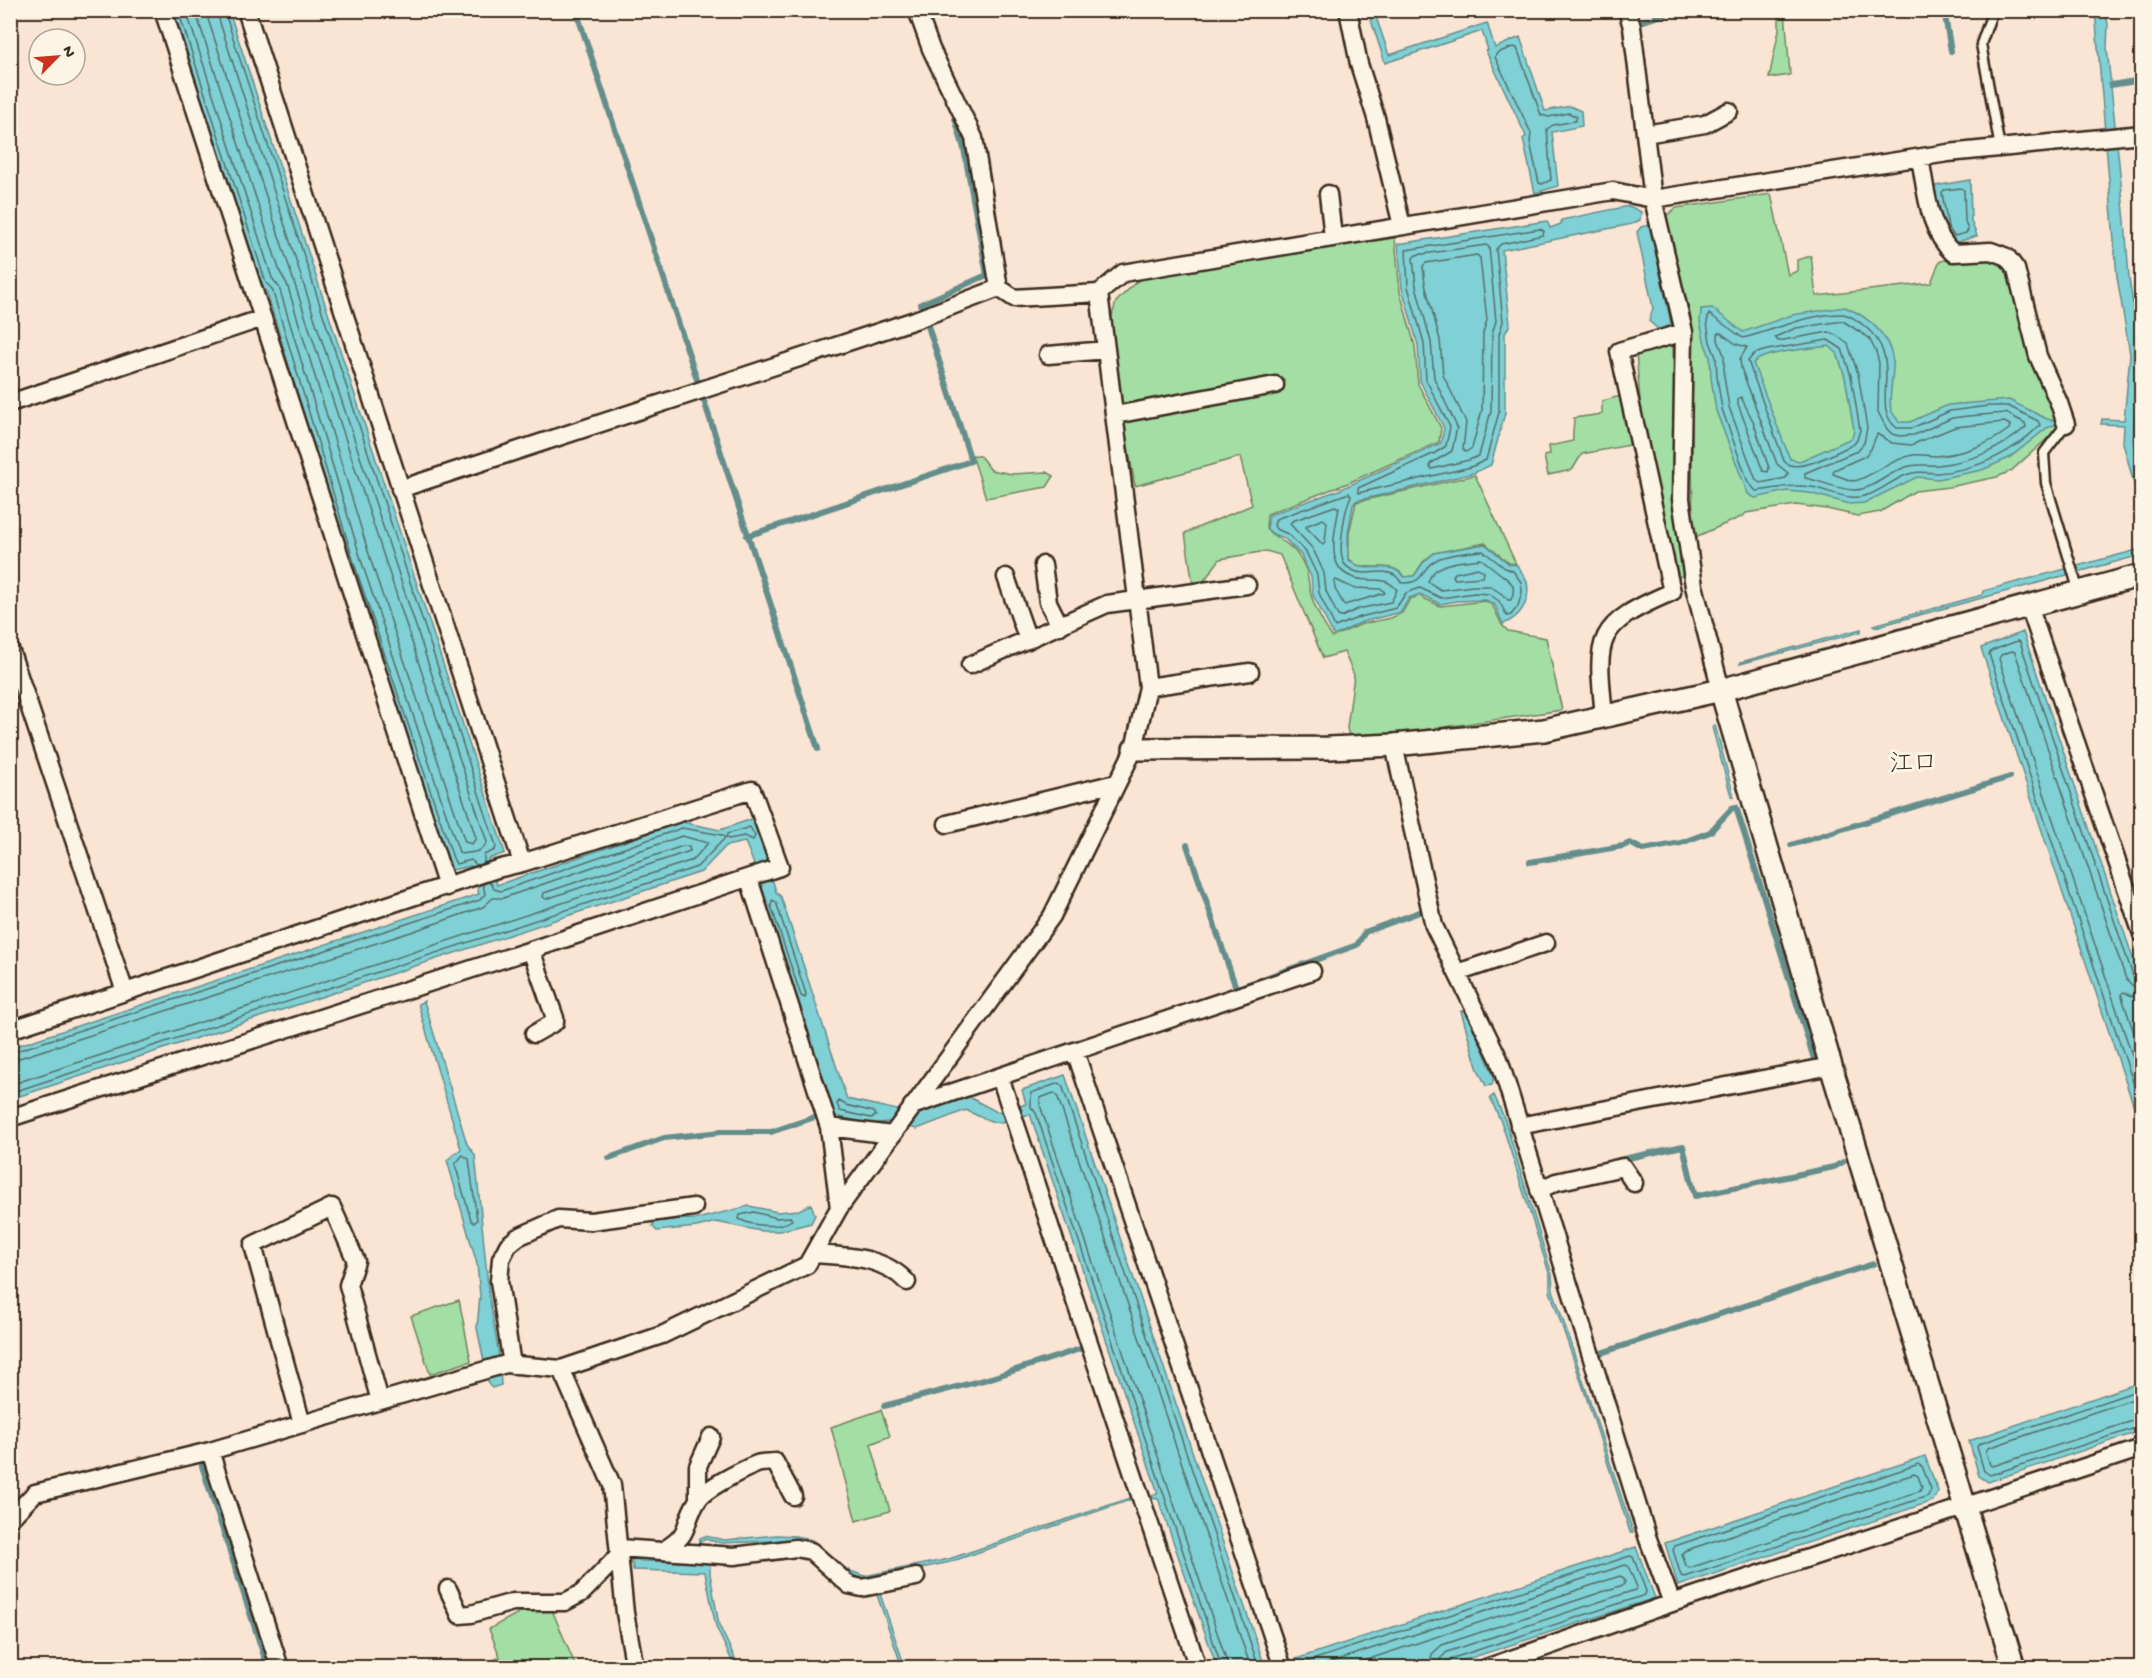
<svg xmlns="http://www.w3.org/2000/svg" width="2152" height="1678" font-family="'Gochi Hand','Klee One',sans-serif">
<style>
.green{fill:#a3dea4;stroke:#6f8461;stroke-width:1.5}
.water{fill:#7fd1d6;stroke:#648e8c;stroke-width:1.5;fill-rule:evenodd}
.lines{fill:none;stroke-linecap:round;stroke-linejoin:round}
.shore{stroke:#566d68;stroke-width:1.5}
.stream{stroke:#648e8c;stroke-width:6}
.service-casing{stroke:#3b2a1e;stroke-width:13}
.minor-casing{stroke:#3b2a1e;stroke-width:21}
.tertiary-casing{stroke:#3b2a1e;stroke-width:26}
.service{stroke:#fcf5e5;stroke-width:8}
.minor{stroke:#fcf5e5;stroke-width:16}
.tertiary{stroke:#fcf5e5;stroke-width:21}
.labels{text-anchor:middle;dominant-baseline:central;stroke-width:6;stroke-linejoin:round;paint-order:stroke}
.quarter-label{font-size:24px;fill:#3b2a1e;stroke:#fcf5e5}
</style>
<rect width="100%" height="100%" fill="#fae4d3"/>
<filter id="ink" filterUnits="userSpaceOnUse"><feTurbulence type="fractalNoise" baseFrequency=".0167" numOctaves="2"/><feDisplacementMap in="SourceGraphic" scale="12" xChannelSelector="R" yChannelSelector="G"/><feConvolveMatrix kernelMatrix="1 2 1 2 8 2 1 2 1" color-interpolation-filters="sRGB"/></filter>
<g filter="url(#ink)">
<path class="green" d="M1779 11H1785L1790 75 1769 78 1779 30Z
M1771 194 1788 275 1797 271V260L1811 256 1816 296 1931 283 1939 262 1949 258 1992 259 2006 266 2016 288 2051 408 2059 418V428L2011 471 1997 477 1949 487 1915 491 1880 512 1858 516 1827 509 1796 505 1746 513 1743 516 1693 538 1691 352 1666 216 1676 208Z
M1395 238 1400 292 1415 346 1418 384 1441 428 1439 442 1348 483 1267 514 1266 529C1277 540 1288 541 1298 555 1308 567 1308 581 1311 595 1315 608 1324 625 1332 637L1362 624 1391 618 1402 613 1410 599 1419 596 1440 606 1486 601 1493 606 1502 625 1508 631 1546 638 1562 710 1410 732 1349 736 1347 728 1354 675 1344 652 1323 658 1280 555 1266 551 1220 559 1203 582 1193 585 1185 533 1252 505 1240 457 1135 486 1114 366 1109 326 1116 302 1137 281 1157 272Z
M1673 338 1675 497 1684 575 1676 578 1642 425 1636 352Z
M1621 396 1630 445 1582 454 1572 470 1548 475 1544 456 1550 454 1549 446 1573 441C1572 433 1574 427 1574 418L1602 414V401Z
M972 455 980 456 991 470 1012 474 1047 472 1054 476 1047 487 986 498Z
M1475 475 1516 564 1509 563 1485 543 1434 553 1423 562 1414 576 1405 577C1391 560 1375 571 1357 565 1354 564 1352 561 1349 559V533L1356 502Z
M459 1300 471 1361 430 1374 411 1316Z
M881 1410 890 1436 871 1444 890 1511 856 1521 831 1427Z
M552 1610 576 1667 477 1668 500 1657 489 1629 520 1612Z"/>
<path class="water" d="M171 11H229L505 853 488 859 497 885 682 822 720 830 755 818 776 892 781 897 847 1099 915 1114 969 1097 997 1112 1026 1104 1022 1090 1065 1075 1265 1667H1217L1158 1498 1153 1499 1152 1496 1158 1493 1030 1114C996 1123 1001 1128 966 1110L917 1129 888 1122 871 1124 835 1116 765 907C762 884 754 863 745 842L726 846 701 872 11 1099 10 1048 479 894 471 866 452 870 447 861 350 567 266 290 262 291Z
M1368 11H1374L1389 55 1487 23 1495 48 1520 37 1545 111 1570 106 1581 111 1582 126 1552 132 1558 186 1535 193 1523 139 1526 136 1486 51 1488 50 1482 31 1385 63Z
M2095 11H2105L2108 24 2107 48 2125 221 2129 278 2140 353 2133 442 2141 473V510L2123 443 2124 425 2101 424 2102 419 2124 420 2130 354 2117 277Z
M1970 180 1971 221 1977 236 1951 244 1942 230 1934 186Z
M1629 206 1641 212 1640 220 1632 224 1502 250 1510 324 1505 334V413L1491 465 1474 473 1356 501 1353 505 1348 533V559C1349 560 1356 565 1357 566 1373 572 1391 560 1404 577L1414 576 1423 563 1434 553 1485 544 1509 564 1517 565C1520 570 1525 576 1527 582 1531 601 1520 618 1503 624L1495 605 1486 600 1457 601 1440 604 1420 594 1409 598 1401 612 1362 622 1334 636 1313 595 1311 577 1301 555 1284 538 1273 534 1267 529 1269 515 1339 490 1441 443 1444 428 1420 381 1418 345 1402 288 1398 244 1547 221 1550 228 1561 224V220Z
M1651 225 1672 329 1659 330 1649 321 1653 308 1637 232 1641 227Z
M1845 307C1869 317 1890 335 1893 362 1894 376 1888 397 1891 410 1893 414 1897 419 1899 422H1910L1948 405 2009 400 2047 419 2057 421V424L2047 428 2009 458 1982 470 1938 479 1917 477 1864 503 1850 504 1809 493 1787 491 1755 498 1748 494 1716 411 1711 378 1710 357 1705 344 1700 322 1701 309 1712 308 1743 332 1792 315ZM1829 346 1837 353 1845 377 1854 430 1852 438 1800 461 1790 459 1753 363C1765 351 1811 349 1829 346Z
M2141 549V555L1875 627 1874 625 1982 595 1983 591Z
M1861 629V632L1740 664 1741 662Z
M2023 632 2141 982V1128L1981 648Z
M1715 725 1734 797 1731 796 1712 727Z
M424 1001 467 1144 475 1155 489 1295 499 1356 501 1385 492 1388 489 1385 477 1328 480 1296 477 1264 447 1160 461 1149 418 1004Z
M1461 1011H1464L1477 1035 1494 1077 1492 1085 1486 1086 1477 1067Z
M1494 1095 1505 1120 1552 1275 1553 1290 1633 1532H1630L1583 1387 1550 1291V1276L1502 1124 1490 1098Z
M811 1204 815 1215 811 1223 780 1231H761L716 1222 697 1227 657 1231 652 1226 654 1223 661 1220 697 1219 749 1206 778 1212 799 1210Z
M2141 1382V1431L1988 1482 1979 1476 1969 1441Z
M1925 1456 1938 1491 1933 1501 1678 1586 1665 1543Z
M1133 1497V1499L950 1562 865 1580 842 1570 814 1544 800 1540 722 1543 705 1539 698 1544 700 1538 705 1536 725 1540 777 1535 795 1536 812 1540 848 1570 864 1576 949 1559Z
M1636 1547 1655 1598 1443 1667H1295L1293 1660Z
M631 1556 637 1557 640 1561 710 1562V1574L719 1625 739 1667H735L716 1627 705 1572 633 1570Z
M879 1591 905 1667H902L876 1592Z"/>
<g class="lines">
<path class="shore" d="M178 10 266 283 272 289 355 566 453 858 456 864 471 860 477 865
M186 10 272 278 279 287 362 563 459 852 461 854C472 852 481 854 487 842L317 326 216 10
M195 10 280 272 287 284 371 561 465 842 472 844 476 838 208 19 207 10
M224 10 496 846 495 850 484 855V863
M1513 47 1517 48 1541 115 1549 117 1569 113 1577 117 1575 121 1553 125 1547 129 1551 180 1542 184 1539 183 1530 142 1531 133 1495 57 1497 53Z
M1961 188 1964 190 1965 221 1968 230 1966 233 1954 236 1948 227 1942 193 1944 190Z
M1540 229 1544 231 1543 235 1501 244 1496 249 1503 322 1499 334V412L1486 460 1471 467 1358 493V488L1435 453 1446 446 1450 427 1426 380 1424 343 1408 287 1406 250Z
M1486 245 1489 247 1496 321 1492 334 1491 411 1479 456 1469 460 1432 469 1430 467V464L1452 451 1457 427 1434 378 1431 342 1416 286 1413 258 1416 255Z
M1477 255 1480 258 1487 320 1483 333 1482 410 1472 448 1466 452 1463 449 1466 422 1443 375 1440 340 1425 284 1423 266 1426 263Z
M1709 314 1743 338C1776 330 1806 314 1842 314 1850 314 1856 320 1862 324 1909 359 1867 405 1897 428H1912L1950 411 1988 406H2008L2038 421 2040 425C2013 453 1977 470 1937 473 1926 473 1917 470 1906 475 1888 482 1871 500 1851 497 1837 496 1824 489 1811 487 1791 484 1774 489 1756 491L1748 482 1722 409 1717 377 1716 357 1710 342 1707 322Z
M1843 321 1869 338 1876 352 1879 363 1878 412 1887 429 1892 434 1899 436 1914 435 1952 418 1968 416 2006 413 2025 423 2026 427C2000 450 1973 461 1938 465 1927 466 1917 463 1906 467 1889 472 1874 489 1855 490 1839 490 1821 481 1805 478V473L1857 451 1864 443 1867 428 1858 374 1848 344 1836 335 1829 332 1778 341 1775 337 1796 328Z
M1718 333H1721L1736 344 1747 347 1740 359 1741 368 1777 464 1788 473 1786 478 1760 483 1756 480 1729 407 1724 376V355L1718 340Z
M1828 340 1842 349 1851 376 1860 430 1857 440 1854 444C1838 451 1797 476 1784 461L1748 361 1754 354 1767 350Z
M1741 397 1753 421 1769 468 1768 472 1763 471 1738 404V399Z
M2004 422 2010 425 2009 429C1989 445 1962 454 1936 456 1928 456 1921 454 1913 455 1893 459 1876 473 1858 480L1852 481 1833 474 1834 470 1865 456 1871 449 1877 434 1892 443 1911 445 1955 427Z
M1349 493 1351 496C1345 508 1338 549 1343 561 1344 565 1350 569 1354 571 1366 577 1384 567 1396 576 1398 578 1400 581 1402 583 1426 584 1419 569 1436 560 1446 554 1471 552 1483 551L1505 568 1513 571 1521 582 1522 592 1518 606 1511 615 1507 616 1499 601 1489 594 1474 593 1441 598 1420 588 1406 593 1396 608 1360 617 1335 627 1319 593 1317 575 1306 552 1288 534 1276 529 1274 525 1276 519Z
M1335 506 1339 508C1333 540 1323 579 1369 580 1382 580 1389 580 1397 590L1391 602 1358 609 1341 617 1338 616 1326 591 1324 573 1313 549 1290 524 1292 521Z
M1323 519 1327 522 1325 542 1323 545 1306 527 1308 525Z
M1481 559C1487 563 1492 567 1498 572 1509 581 1518 583 1511 600H1508L1502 594 1490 586H1473L1441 590 1428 582C1434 561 1462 562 1481 559Z
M1478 568 1484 572 1483 577 1455 579 1453 576 1455 573Z
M1336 580 1353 588 1382 589 1385 593 1344 605 1335 589 1334 582Z
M750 827 755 836 753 840 744 836 729 839 726 838 727 834Z
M683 846 689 847 690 851 546 899 543 897 544 893Z
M772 900 776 902 806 994 805 998 801 996 771 906Z
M2142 980H2136L2133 976 2020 642 2017 641 1991 651 1989 654 2142 1109
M2142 988 2133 986 2126 979 2015 652 2012 651 2001 655 1999 659 2142 1085
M2142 997 2132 996 2124 992 2121 994 2142 1057
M10 1053 480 900 485 894 483 884
M10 1061 411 932 483 907 493 898H503L682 836 708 843 693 860 10 1085
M10 1093 697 867 725 838 722 835 682 828 501 891 494 889 490 882
M839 1101 846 1105 874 1112 876 1116 871 1118 840 1111 837 1104Z
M463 1155 469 1159 477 1220 474 1223 471 1220 455 1164Z
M754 1212 777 1218 790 1217 792 1220C779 1229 752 1226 739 1219L740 1215Z
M2142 1389 1979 1444 1977 1447 1984 1471 1990 1475 2142 1426
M2142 1396 1988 1448 1986 1452 1990 1465 1993 1466 2142 1418
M1919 1464 1922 1466 1931 1489 1928 1496 1685 1577 1681 1576 1673 1550 1675 1546Z
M1914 1474 1918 1476 1922 1487 1920 1491 1690 1568 1686 1566 1682 1554 1684 1551Z
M1222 1668 1036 1113 1031 1107V1093L1059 1083 1062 1085 1259 1668
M1229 1668 1040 1105V1098L1054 1093 1057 1095 1251 1668
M1300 1668 1303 1663 1630 1556 1633 1557 1646 1591 1645 1595 1450 1659 1446 1662 1445 1668
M1313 1668 1625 1565 1628 1566 1637 1587 1635 1590 1447 1652 1440 1659 1438 1668
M1342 1668 1620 1576 1624 1578 1625 1582 1623 1585 1442 1645 1432 1654 1429 1668"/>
<path class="stream" d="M576 10 818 749
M1944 10 1951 51
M1641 22 1677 10
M2111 85 2142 80
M747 536 971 461 921 304 987 275 964 149 955 118
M1187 845 1236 988
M1791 845 2010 777
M1530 862 1623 846 1630 843 1643 850 1681 843 1710 832 1732 808 1736 807 1814 1059
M1240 987 1357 945 1365 932 1425 910
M1041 1054 1077 1042
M609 1158 664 1138 721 1132H771L815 1117
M1619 1160 1683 1146 1695 1196 1834 1167 1843 1162
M1601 1353 1873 1264
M884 1406 991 1378 1080 1349
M202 1466 268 1668"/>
<defs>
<path id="service" d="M1993 10 1981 44 2000 148
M2066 424 2044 453 2046 483 2079 592"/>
<path id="minor" d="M163 10 447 887
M246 10 522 863
M917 10 931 49 974 138 999 288 1014 298 1099 293 1123 273 1613 191 1653 199 1948 153 2142 134
M1348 10 1359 64 1376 118 1402 226
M1627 10 1632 27 1653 199 1684 332 1681 499 1694 586 1721 690
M1645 134 1705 124 1729 111
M1920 158C1926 189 1928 230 1953 253L1991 251 2007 257 2016 269 2038 356 2059 403 2066 424
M1328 194 1333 237
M1048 355 1106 350
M10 403 263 318
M1115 415 1275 385
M400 489 915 320 999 288
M1043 565 1048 602 1060 626
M1006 577 1028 640
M2029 606 2142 934
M10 649 125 992
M970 665 1107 604 1247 585
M1148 687 1250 672
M1604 716C1596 637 1594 625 1672 592L1619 351 1684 332
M1394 745 1434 926 1499 1059 1648 1539 1672 1603
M947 824 1116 783
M749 879 829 1127 839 1208
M531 950 555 1018V1022L534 1034
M1457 973 1546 943
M10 1030 497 869 522 863 752 790 780 867 531 950 10 1118
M1075 1051 1283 1668
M1000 1077 1198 1668
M912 1106 1312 971
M1519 1126 1831 1066
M829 1127 892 1135
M1539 1190 1556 1182 1623 1167 1634 1183
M813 1254C846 1256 883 1256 907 1282
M512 1365 499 1281 501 1259 508 1245 518 1237 558 1219 591 1221 694 1207
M561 1369 612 1485 625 1613 635 1668
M302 1424 253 1245 332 1207 356 1261 348 1285 380 1401
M210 1451 280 1668
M698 1499V1466L711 1437
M10 1519 35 1493 210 1451 506 1364 561 1369 662 1335 807 1265 839 1208 1052 916 1134 749 1148 687 1099 293
M619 1548 734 1556 796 1548 811 1551 849 1585 862 1588 916 1577
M662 1551C694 1533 681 1525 698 1500 704 1489 744 1469 757 1464 762 1462 769 1463 775 1462L793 1496
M448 1589 460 1615 471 1614 513 1602H565L582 1593 619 1555
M1486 1668 1672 1603 2142 1448"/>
<path id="tertiary" d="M1721 690 1831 1066 2014 1668
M1134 749 1329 748 1394 745 1544 730 1721 690 2142 575"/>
</defs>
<use href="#service" class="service-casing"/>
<use href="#minor" class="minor-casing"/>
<use href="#tertiary" class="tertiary-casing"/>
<use href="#service" class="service"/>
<use href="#minor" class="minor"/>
<use href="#tertiary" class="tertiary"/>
</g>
</g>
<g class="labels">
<g class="quarter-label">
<text x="1913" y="765">江口</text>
</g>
</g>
<rect width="2152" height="1678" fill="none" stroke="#fcf5e5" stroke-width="36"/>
<rect x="18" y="18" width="2116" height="1642" fill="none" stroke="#3b2a1e" stroke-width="2" filter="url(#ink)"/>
<g transform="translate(57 57) rotate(65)"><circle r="28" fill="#fcf5e5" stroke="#afa495" stroke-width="1.5"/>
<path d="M0-4.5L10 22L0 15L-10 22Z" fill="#c8321e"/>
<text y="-9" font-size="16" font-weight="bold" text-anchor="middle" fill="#3b2a1e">N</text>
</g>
</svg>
